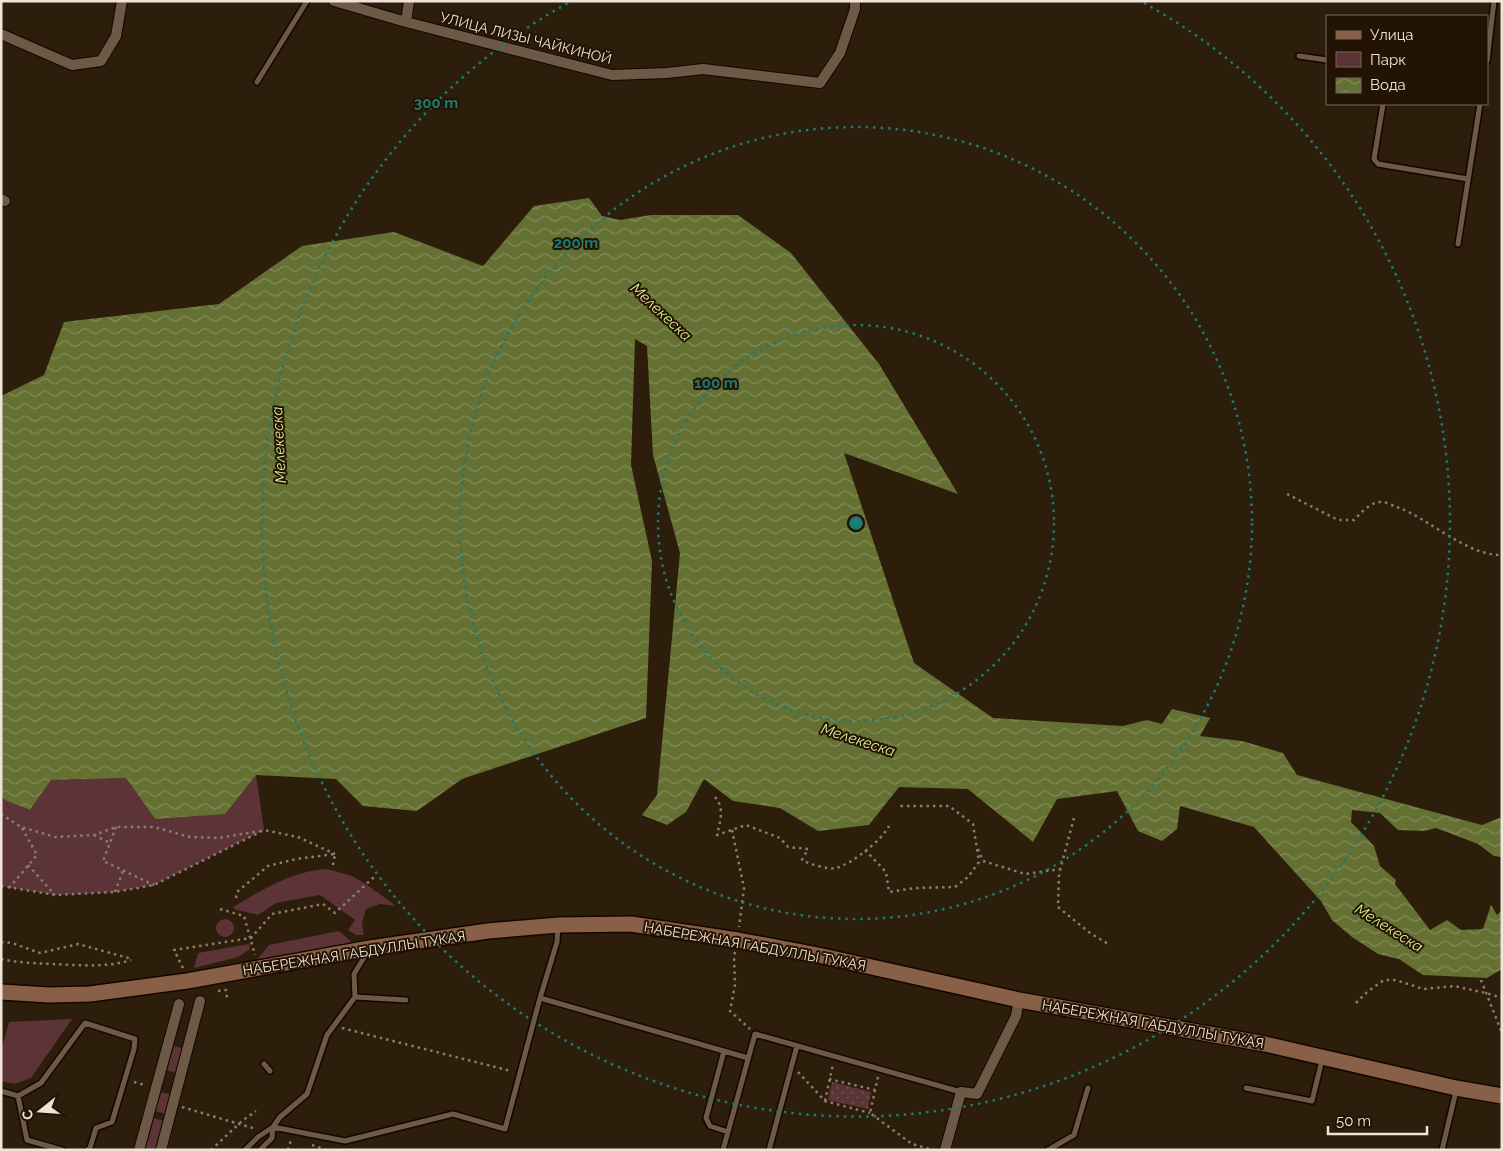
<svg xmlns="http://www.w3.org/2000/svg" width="1503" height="1151" font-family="Raleway,sans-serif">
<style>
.green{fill:#5c3336}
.park{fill:url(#park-dots)}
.water{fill:url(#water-waves)}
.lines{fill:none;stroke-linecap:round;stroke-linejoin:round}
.lane-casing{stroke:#150600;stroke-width:8}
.street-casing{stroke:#150600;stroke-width:12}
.secondary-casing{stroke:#150600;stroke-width:18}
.path{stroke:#8b7d6e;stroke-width:2.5;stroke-dasharray:2.5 4;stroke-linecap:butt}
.lane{stroke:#6c5946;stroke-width:5}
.street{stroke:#6c5946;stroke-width:10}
.secondary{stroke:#885f47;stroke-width:15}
.ring{fill:none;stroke:#1a7c73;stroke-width:2.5;stroke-dasharray:2.5 5}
.labels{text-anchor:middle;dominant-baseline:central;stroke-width:4;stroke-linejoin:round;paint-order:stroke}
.street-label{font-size:14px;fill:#f0e4d9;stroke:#231303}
.water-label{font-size:15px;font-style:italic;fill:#dcef94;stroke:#231303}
.centre{fill:#1a7c73;stroke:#231303;stroke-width:2.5}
.ring-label{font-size:15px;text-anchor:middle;font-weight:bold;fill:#1a7c73;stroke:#231303;stroke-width:4;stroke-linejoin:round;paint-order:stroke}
</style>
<defs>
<pattern id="park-dots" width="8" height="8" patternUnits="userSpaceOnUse" patternTransform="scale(1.25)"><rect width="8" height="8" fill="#5c3336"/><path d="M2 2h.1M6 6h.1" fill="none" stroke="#745052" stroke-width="1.8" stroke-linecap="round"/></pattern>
<pattern id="water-waves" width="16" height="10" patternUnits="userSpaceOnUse" patternTransform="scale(1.25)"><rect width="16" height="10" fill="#657033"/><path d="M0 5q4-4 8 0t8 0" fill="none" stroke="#838b5a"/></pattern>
</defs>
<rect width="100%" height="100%" fill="#2d1d0b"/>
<path class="green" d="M256 775 264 830 154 885 115 892 55 895 1 886V797L7 801 30 810 51 780 126 778 155 819Z
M327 869 352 876 366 884 396 906 380 904 366 909 362 923 364 935H356L348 930 355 920 320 895 276 903 258 915 234 909 233 907C262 890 292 871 327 869Z
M216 928a9 9 0 1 1 18 0a9 9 0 1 1-18 0Z
M339 931 353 943 257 960 269 945Z
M249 944 250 949 238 957 194 968 198 953Z
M72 1019 31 1078 14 1084 1 1081V1051L9 1022Z
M174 1046 185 1049 178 1074 167 1070Z
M161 1092 172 1095 166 1114 155 1111Z
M154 1118 164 1121 156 1150H145Z"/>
<path class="park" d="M832 1082 871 1092 868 1109 828 1100Z"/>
<path class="water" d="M589 198 602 216 620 220 651 215H738L791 253 879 364 958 494 844 453 914 663 993 718 1123 726 1147 720 1162 724 1172 709 1210 718 1200 736 1242 741 1283 753 1297 775 1482 825 1499 818 1502 819V857L1494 856 1478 844 1436 828 1424 831 1398 830 1380 813 1352 810 1351 822 1374 846 1380 866 1396 880 1395 884 1430 930 1447 920 1461 930 1483 929 1491 905 1497 915 1502 910V969L1487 978 1423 975 1399 959 1378 954 1352 937 1332 920 1321 901 1254 827 1180 806 1177 829 1162 841 1138 831 1117 791 1057 799 1033 842 968 789 899 787 869 825 818 831 780 808 733 801 704 779 686 812 667 825 642 815 657 795 680 553 653 455 647 346 635 339 631 465 652 561 646 718 462 779 417 811 363 806 336 779 256 775 225 814 155 819 126 778 51 780 30 810 7 801 1 797V396L44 375 64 322 219 304 302 246 394 232 483 266 534 206Z"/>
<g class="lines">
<defs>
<path id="lane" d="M1299 56 1327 60
M1487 61 1494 1
M257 82 307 1
M1383 104 1374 159 1378 164 1468 179
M1458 244 1480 104
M355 997 406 1000
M540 998 748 1058
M724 1051 706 1118 710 1126 728 1132
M264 1064 270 1071
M1246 1088 1312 1101 1322 1060
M1 1091 18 1096 41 1083 85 1023 135 1039 134 1049 112 1122 96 1128 90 1148 87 1150
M18 1096 27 1140 62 1150
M273 1127 345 1141 453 1114 505 1129 540 998 557 942 558 927
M245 1150 258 1137 273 1127 280 1117 307 1094 327 1035 355 997 354 974 368 951
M260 1150 272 1138 273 1127
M723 1150 755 1034 961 1092
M769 1150 797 1046
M1048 1150 1074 1135 1088 1088
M1442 1150 1456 1091"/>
<path id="street" d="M334 1 406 22 612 75 667 73 703 69 820 83 840 53 855 9V1
M406 22 409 1
M1 34 72 65 101 61 116 36 122 1
M1 199 5 201
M139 1150 179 1004
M161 1150 200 1001
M945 1150 961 1092 977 1094 1016 1016 1019 1000"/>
<path id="secondary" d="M1 992 49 995 90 994 187 981 370 948 488 931 559 925 631 924 738 940 818 955 1019 1000 1265 1044 1456 1088 1502 1096"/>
</defs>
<use href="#lane" class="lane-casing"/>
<use href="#street" class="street-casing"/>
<use href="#secondary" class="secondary-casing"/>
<path class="path" d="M1287 494 1338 520H1354C1361 513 1371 501 1382 502 1387 502 1393 506 1397 507 1430 519 1467 556 1502 555
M715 797C725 808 720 822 717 835L746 825 780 838 788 847 808 849 802 860C810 864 828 870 836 868 853 863 881 841 889 826
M1 814 21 827 55 837 94 835 116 827H154L190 837 218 838 260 831
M1074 818 1059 874 1058 907 1090 933 1110 945
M116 827 103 861 154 885
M732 830 744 888 739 927
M94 835 110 843
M978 849 983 861 1025 874 1061 869
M865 850 886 872 889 892 915 888 955 887 968 877 979 862 973 824 949 806H898
M28 865 55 895
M1 886 55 895 115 892 154 885 264 830 298 837 335 854
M9 888 37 855 22 828
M115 892 123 871
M236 898 237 892 268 866 296 859 335 854 333 865
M220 909 244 916 255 955
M1 942 12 943 40 953 78 944 132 959
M735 952 734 956 735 985 730 1011 750 1029
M1 959C18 963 35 963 52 964 78 965 106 968 131 960
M183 968 174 950 251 938 272 914 323 904 335 913 374 877
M1481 980 1502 1033
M218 991 226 990 227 998
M1356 1003 1367 992 1384 980H1396L1423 989 1454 986 1486 993 1502 998
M342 1028 511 1071
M798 1072 825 1101 870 1113
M878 1077 870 1113 912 1144 933 1150
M829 1079 875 1090
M134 1082 145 1085
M825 1101 833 1064
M182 1107 256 1129
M312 1145 326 1150
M211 1150 242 1121 256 1111
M288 1150 291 1140"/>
<use href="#lane" class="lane"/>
<use href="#street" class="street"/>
<use href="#secondary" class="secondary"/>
</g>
<g class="ring">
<circle cx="856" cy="523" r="198"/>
<circle cx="856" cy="523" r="396"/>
<path d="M1144 3A594 594 0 1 1 568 3"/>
</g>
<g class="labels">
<g class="street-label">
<text transform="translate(526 38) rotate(14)">УЛИЦА ЛИЗЫ ЧАЙКИНОЙ</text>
<text transform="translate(755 946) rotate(10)">НАБЕРЕЖНАЯ ГАБДУЛЛЫ ТУКАЯ</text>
<text transform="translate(354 953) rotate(-9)">НАБЕРЕЖНАЯ ГАБДУЛЛЫ ТУКАЯ</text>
<text transform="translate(1153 1024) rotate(10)">НАБЕРЕЖНАЯ ГАБДУЛЛЫ ТУКАЯ</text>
</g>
<g class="water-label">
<text transform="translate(661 312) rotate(43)">Мелекеска</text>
<text transform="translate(279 445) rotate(-93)">Мелекеска</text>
<text transform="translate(858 740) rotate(18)">Мелекеска</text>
<text transform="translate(1389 928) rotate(32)">Мелекеска</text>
</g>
</g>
<circle cx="856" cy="523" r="8" class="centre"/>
<g class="ring-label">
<text x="436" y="108">300 m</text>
<text x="576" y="248">200 m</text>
<text x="716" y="388">100 m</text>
</g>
<rect width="1503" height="1151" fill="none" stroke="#f0e4d9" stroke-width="5"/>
<rect x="1326" y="15" width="162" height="90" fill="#231303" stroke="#756759"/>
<rect x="1336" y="31" width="25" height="8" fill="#885f47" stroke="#756759"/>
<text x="1370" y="40" font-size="15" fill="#f0e4d9">Улица</text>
<rect x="1336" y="52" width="25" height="15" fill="#5c3336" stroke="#756759"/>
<text x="1370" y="65" font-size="15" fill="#f0e4d9">Парк</text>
<rect x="1336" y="78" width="25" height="15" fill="url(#water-waves)" stroke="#756759"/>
<text x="1370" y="90" font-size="15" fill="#f0e4d9">Вода</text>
<g transform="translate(40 1111) rotate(253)" stroke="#231303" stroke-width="4" paint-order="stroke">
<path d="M0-4L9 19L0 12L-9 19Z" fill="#f0e4d9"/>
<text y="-8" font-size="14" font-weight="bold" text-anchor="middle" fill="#f0e4d9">С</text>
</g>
<path d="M1328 1126v8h99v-8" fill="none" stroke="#f0e4d9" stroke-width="2.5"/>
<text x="1336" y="1126" font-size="15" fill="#f0e4d9" stroke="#231303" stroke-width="4" paint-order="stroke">50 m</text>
</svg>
